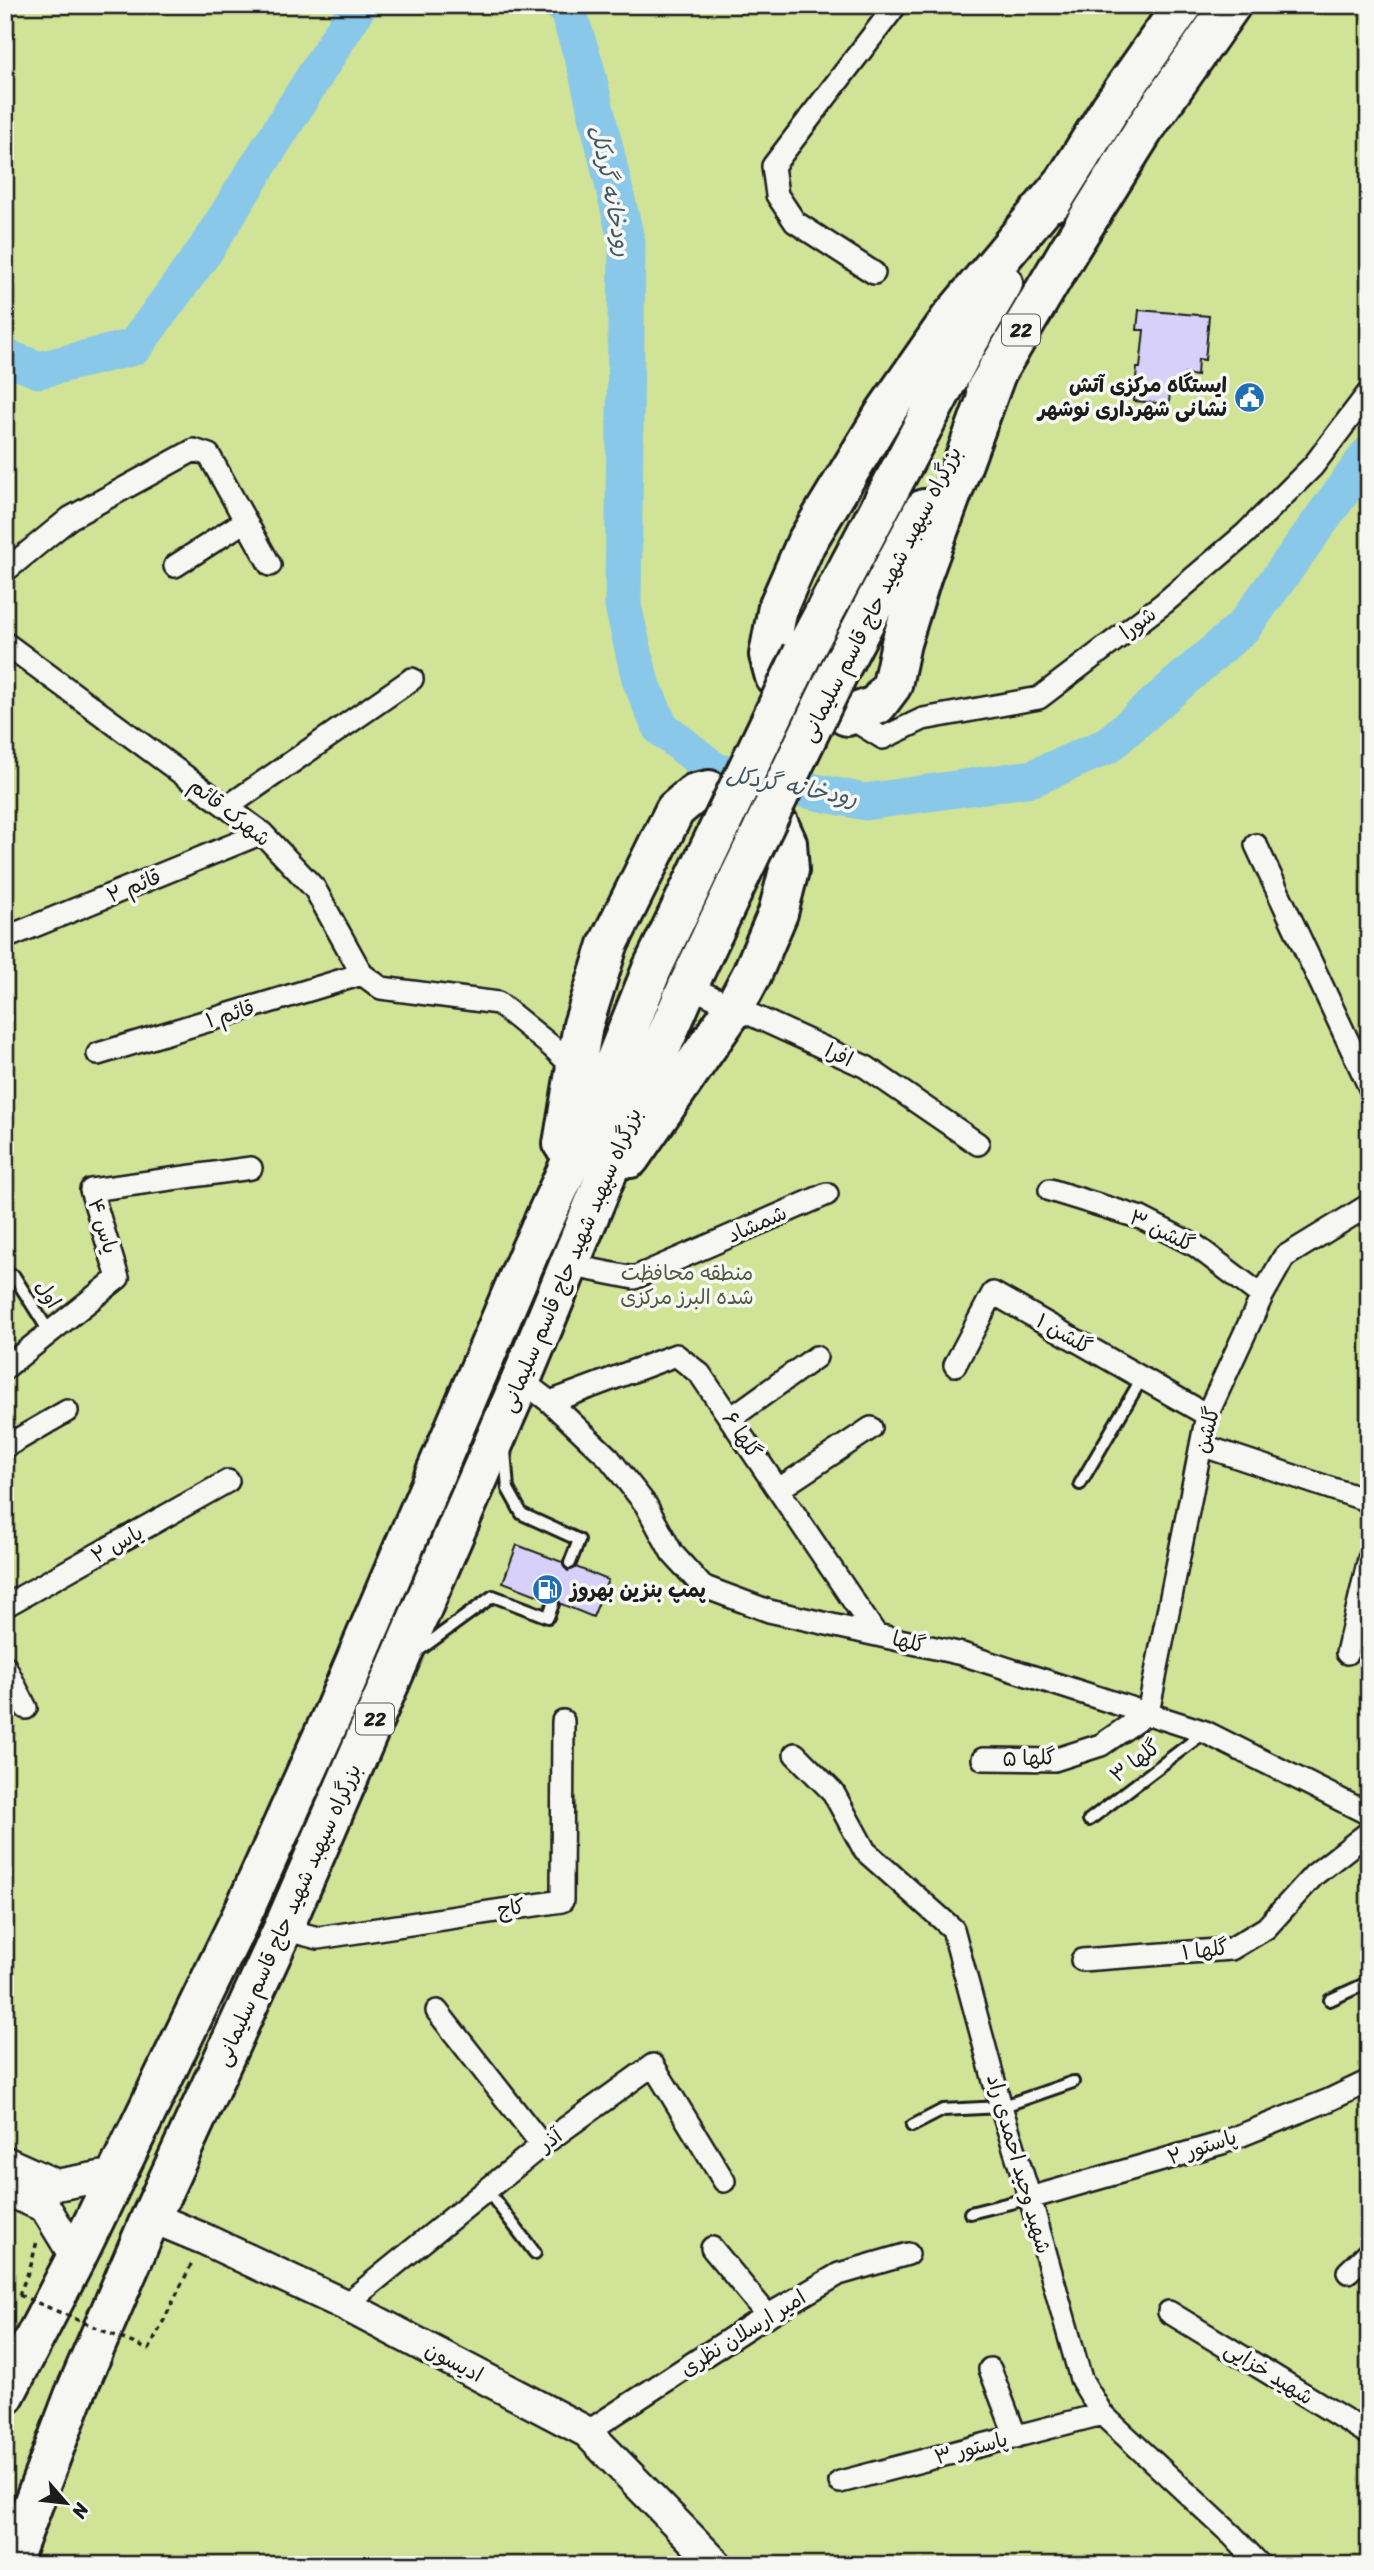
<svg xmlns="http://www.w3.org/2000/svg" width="1374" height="2570" font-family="Sriracha,'Playpen Sans Arabic',sans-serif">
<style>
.green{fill:#d0e397;stroke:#76805a;stroke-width:2}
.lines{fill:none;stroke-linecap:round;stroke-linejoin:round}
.river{stroke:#89c8e9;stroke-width:37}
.building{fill:#d7d1fa;stroke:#1c1c1c;stroke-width:2}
.lane-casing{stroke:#1c1c1c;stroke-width:16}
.street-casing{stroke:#1c1c1c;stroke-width:26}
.secondary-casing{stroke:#1c1c1c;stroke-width:35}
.highway-casing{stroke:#1c1c1c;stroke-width:44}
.path{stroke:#1c1c1c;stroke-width:3.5;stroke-dasharray:5 5;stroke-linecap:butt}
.lane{stroke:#f6f6f2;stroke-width:10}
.street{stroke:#f6f6f2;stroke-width:21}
.secondary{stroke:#f6f6f2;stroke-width:30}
.highway{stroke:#f6f6f2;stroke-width:38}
.highway-bridge-casing{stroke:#1c1c1c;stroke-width:44;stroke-linecap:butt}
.path-bridge{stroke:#1c1c1c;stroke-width:3.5;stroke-dasharray:5 5;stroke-linecap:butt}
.highway-bridge{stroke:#f6f6f2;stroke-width:38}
.labels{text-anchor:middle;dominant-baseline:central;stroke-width:7;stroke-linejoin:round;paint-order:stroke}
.shield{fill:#f6f6f2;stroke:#5d5d5c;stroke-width:2}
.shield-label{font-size:19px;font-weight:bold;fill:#1c1c1c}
.poi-label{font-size:21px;font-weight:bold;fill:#1c1c1c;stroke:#f6f6f2;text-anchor:end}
.street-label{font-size:21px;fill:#1c1c1c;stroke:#f6f6f2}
.park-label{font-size:21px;fill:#525841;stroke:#f6f6f2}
.water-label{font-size:23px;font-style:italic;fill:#425864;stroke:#f6f6f2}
</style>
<rect width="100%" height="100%" fill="#f6f6f2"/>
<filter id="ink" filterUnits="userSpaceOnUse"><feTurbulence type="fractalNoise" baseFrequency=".0143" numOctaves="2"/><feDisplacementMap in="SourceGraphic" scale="14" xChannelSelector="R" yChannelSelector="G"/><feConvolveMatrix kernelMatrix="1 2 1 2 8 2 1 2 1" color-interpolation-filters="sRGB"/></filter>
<g filter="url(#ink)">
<path class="green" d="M5 5H1369V2565H5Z"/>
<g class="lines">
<path class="river" d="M562 5 567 8 586 68 627 243 623 606 640 679 660 727 715 771 865 802 1033 778 1107 746 1244 626 1369 454
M5 357 39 370 134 347 204 252 359 5"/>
</g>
<path class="building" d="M1139 310 1209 316 1205 360 1198 359 1197 376 1185 374 1184 390 1170 389 1169 404 1134 401 1137 368H1140L1144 330H1137Z
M517 1545 562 1562 564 1567 568 1571 576 1567 608 1580 593 1617 561 1604 555 1596 547 1599 503 1582Z"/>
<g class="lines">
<defs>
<path id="lane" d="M14 1276 50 1333
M505 1450 508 1489 522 1514 579 1540 570 1563
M1080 1484 1142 1378
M418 1651 493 1596 548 1617 553 1604
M1089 1820 1205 1732
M1330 2000 1369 1982
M912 2126 943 2110 1001 2107 1073 2082
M487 2190 535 2253
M970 2213 1030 2198"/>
<path id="street" d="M874 273 795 222 777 195 773 166 896 5
M175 566 245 521
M5 571 70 518 194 450 209 455 270 565
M5 643 262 833 315 889 362 974 381 988 498 1003 551 1046 580 1073
M847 716 883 738 923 719 1039 698 1164 603 1245 534 1313 466 1369 392
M227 807 412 679
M1256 845 1369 1086
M5 938 262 833
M688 986 866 1067 978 1144
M98 1054 362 974
M1050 1190 1141 1218 1196 1246 1262 1296
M568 1265 634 1278 827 1194
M955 1365 993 1293 1207 1415
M5 1368 118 1278 91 1190 251 1168
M521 1380 550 1402 609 1458 646 1505 672 1553 702 1586 769 1611 962 1654 1205 1732 1369 1814
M550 1402 676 1355 700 1374 875 1633
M731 1418 816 1357
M1201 1445 1369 1501
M5 1447 67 1411
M779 1489 871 1428
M5 1606 228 1481
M1347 1653 1369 1559
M5 1666 26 1708
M795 1754 833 1792 865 1851 953 1929 1001 2107 1030 2198 1081 2379 1102 2414 1232 2535 1260 2565
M983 1759 1054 1760 1101 1745 1148 1713 1207 1415 1262 1296 1284 1257 1369 1205
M283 1929 318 1938 562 1901 563 1721
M1082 1960 1231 1949 1266 1928 1314 1875 1369 1832
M437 2011 542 2145
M1030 2198 1222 2143 1329 2100 1369 2081
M712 2248 768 2316
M1348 2272 1369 2252
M345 2305 542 2145 653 2065 724 2181
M1169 2312 1369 2434
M990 2369 1016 2437
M587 2432 750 2326 839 2274 908 2254
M840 2482 1102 2414"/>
<path id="secondary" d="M5 2162 56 2185 116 2174
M5 2189 45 2207 76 2258
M151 2217 204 2239 345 2305 587 2432 717 2565"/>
<path id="highway" d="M1052 202 1110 109 1183 5
M998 368 922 575 901 643 892 685 877 705 847 716 775 677 769 655 778 607 806 543 886 411 950 319 1065 181
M986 390 1070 248 1143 131 1231 5
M803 653 964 349 1003 283
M839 671 924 509
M563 1144 583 1025 608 945 675 810 695 793 709 790 779 825 787 843 789 870 778 913 752 974 734 1008 630 1158
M5 2395 76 2258 242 1915 335 1709 529 1253 602 1094 652 969 705 858
M10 2565 74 2396 151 2217 283 1929 521 1380 620 1142 688 986 741 874"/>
</defs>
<use href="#lane" class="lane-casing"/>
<use href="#street" class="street-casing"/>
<use href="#secondary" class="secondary-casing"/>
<use href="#highway" class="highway-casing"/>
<path class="path" d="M19 2295 31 2265 37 2241
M149 2350 193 2261"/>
<use href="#lane" class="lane"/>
<use href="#street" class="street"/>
<use href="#secondary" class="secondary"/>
<use href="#highway" class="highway"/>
<defs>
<path id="highway-bridge" d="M705 858 803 653
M741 874 839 671"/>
</defs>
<use href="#highway-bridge" class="highway-bridge-casing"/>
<path class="path-bridge" d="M19 2295 149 2350"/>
<use href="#highway-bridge" class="highway-bridge"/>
</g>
</g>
<defs>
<symbol id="civic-disc" viewBox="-11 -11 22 22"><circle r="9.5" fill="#1f6fb2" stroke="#f6f6f2"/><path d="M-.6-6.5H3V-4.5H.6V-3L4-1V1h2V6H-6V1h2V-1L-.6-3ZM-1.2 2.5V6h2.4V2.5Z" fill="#fff"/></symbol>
<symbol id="fuel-disc" viewBox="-11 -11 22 22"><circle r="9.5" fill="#1f6fb2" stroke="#f6f6f2"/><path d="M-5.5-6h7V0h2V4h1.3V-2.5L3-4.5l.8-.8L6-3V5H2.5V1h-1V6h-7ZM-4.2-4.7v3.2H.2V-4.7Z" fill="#fff"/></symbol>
</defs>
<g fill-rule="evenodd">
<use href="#civic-disc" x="1232" y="380" width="35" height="35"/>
<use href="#fuel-disc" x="530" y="1572" width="35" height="35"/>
</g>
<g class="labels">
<g class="shield">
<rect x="1002" y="314.5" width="38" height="31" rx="5"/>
<rect x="356" y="1703.5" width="38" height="31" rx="5"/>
</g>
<g class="shield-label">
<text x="1021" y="330">22</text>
<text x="375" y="1719">22</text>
</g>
<g class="poi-label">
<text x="1227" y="385">ایستگاه مرکزی آتش<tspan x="1227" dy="24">نشانی شهرداری نوشهر</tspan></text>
<text x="570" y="1590" text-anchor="start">پمپ بنزین بهروز</text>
</g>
<g class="street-label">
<text transform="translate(881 594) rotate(-63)">بزرگراه سپهبد شهید حاج قاسم سلیمانی</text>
<text transform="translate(1138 623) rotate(-37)">شورا</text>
<text transform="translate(230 812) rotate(38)">شهرک قائم</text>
<text transform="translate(134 886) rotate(-22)">قائم ۲</text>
<text transform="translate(230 1014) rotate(-17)">قائم ۱</text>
<text transform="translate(839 1055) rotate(25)">افرا</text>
<text transform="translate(757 1224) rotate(-24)">شمشاد</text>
<text transform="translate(103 1226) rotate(73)">یاس ۴</text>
<text transform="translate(1162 1231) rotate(26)">گلشن ۳</text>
<text transform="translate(571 1260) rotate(-67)">بزرگراه سپهبد شهید حاج قاسم سلیمانی</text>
<text transform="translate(48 1294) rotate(58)">اول</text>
<text transform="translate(1064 1334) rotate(30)">گلشن ۱</text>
<text transform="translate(1207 1430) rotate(-75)">گلشن</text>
<text transform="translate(742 1435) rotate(56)">گلها ۶</text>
<text transform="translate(117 1544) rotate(-29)">یاس ۲</text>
<text transform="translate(909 1642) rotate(14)">گلها</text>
<text transform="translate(1029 1758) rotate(-2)">گلها ۵</text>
<text transform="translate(1135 1761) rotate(-37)">گلها ۳</text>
<text transform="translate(511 1908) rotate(-9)">کاج</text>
<text transform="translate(288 1915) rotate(-66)">بزرگراه سپهبد شهید حاج قاسم سلیمانی</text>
<text transform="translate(1205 1950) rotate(-7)">گلها ۱</text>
<text transform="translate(550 2140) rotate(-37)">آذر</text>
<text transform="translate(1202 2147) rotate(-18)">پاستور ۲</text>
<text transform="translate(1019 2164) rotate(74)">شهید وحید احمدی راد</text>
<text transform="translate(743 2333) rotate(-32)">امیر ارسلان نظری</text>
<text transform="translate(454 2362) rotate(28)">ادیسون</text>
<text transform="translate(1269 2373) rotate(32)">شهید خزایی</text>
<text transform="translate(971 2448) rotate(-15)">پاستور ۳</text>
</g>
<g class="park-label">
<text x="687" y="1273">منطقه محافظت<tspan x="687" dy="24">شده البرز مرکزی</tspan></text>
</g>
<g class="water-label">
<text transform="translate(611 191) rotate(79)">رودخانه گردکل</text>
<text transform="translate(792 786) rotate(11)">رودخانه گردکل</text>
</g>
</g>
<rect width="1374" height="2570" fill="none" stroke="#f6f6f2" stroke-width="28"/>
<rect x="14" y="14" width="1346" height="2542" fill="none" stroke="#1c1c1c" stroke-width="2.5" filter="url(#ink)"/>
<g transform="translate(66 2503) rotate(118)" stroke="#f6f6f2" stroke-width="5" paint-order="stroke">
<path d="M0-5L12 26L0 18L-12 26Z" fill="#1c1c1c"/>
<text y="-10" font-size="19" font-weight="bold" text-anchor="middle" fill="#1c1c1c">N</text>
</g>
</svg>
